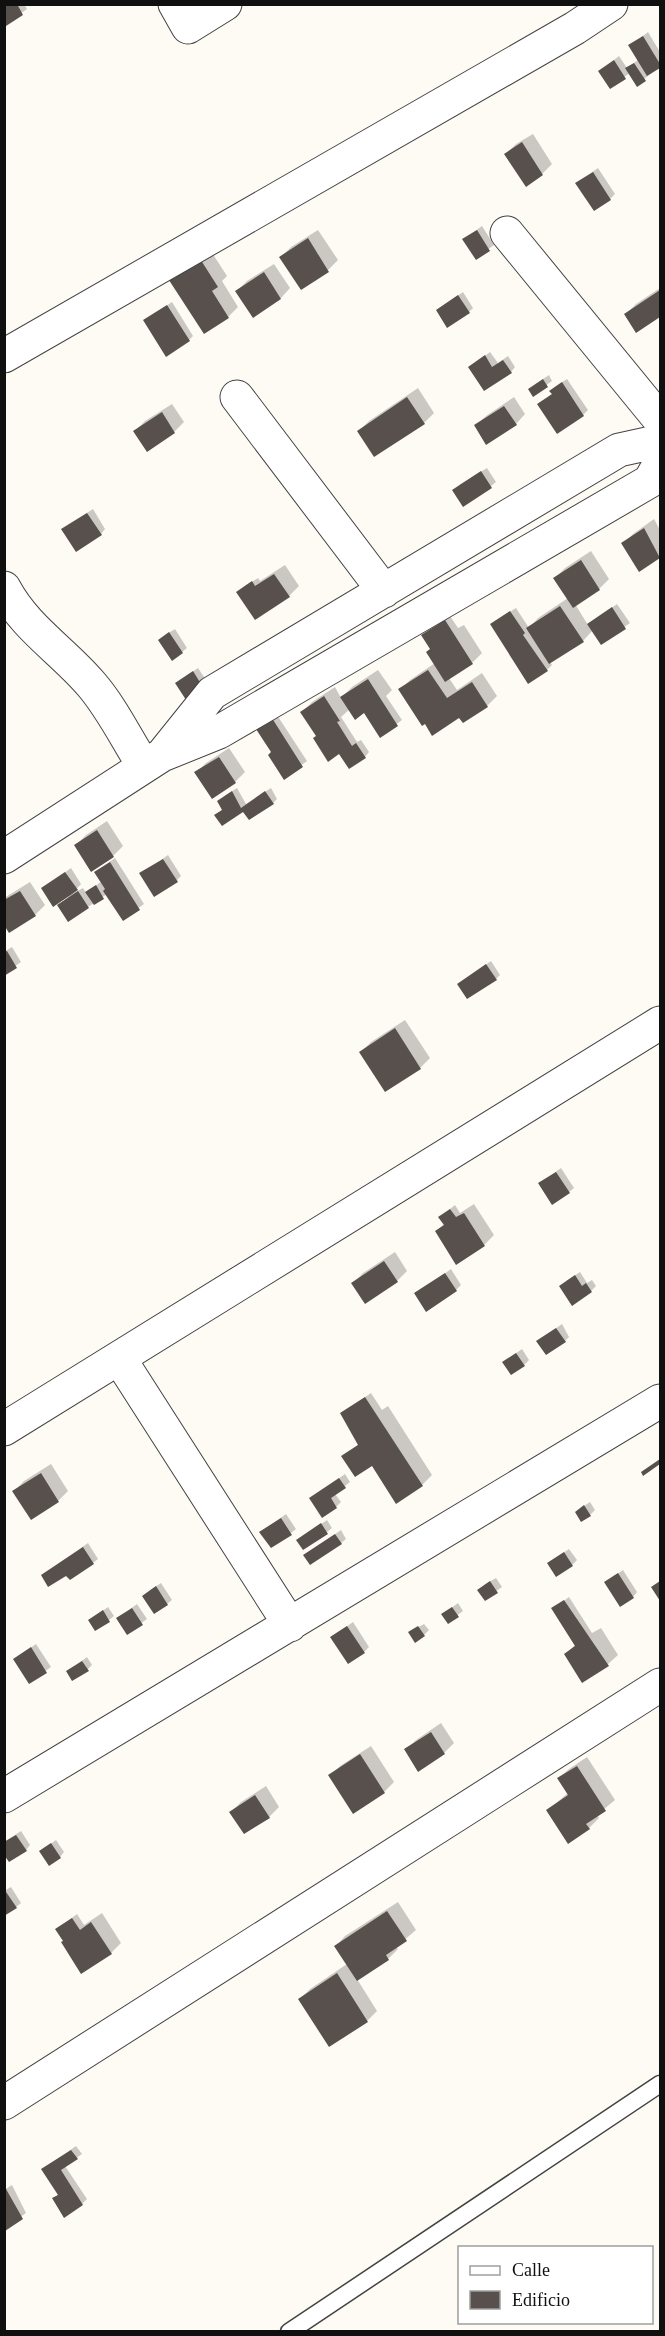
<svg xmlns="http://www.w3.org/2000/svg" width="665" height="2336" font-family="'Times New Roman',serif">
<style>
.shadow{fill:#0003}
.building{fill:#58504d}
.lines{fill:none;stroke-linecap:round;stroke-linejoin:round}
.lane-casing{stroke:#434343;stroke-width:19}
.street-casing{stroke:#434343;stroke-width:35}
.lane{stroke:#fff;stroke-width:16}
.street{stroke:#fff;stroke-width:33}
</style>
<rect width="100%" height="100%" fill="#fefbf4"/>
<path class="shadow" d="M4 4H24L27 9 6 24Z
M648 32 660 52V66L637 85 630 73 610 87 600 71 619 56 627 68 638 60 630 46Z
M533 134 552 164 542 174 526 185 506 154 516 144Z
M598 168 615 194 610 199 577 183Z
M482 226 494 245 476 258 464 239Z
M318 230 338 260 328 270 301 288 281 257 291 247Z
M207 245 227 276 222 281 238 307 228 317 205 332 167 274Z
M274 264 290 288 281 298 253 316 237 291 247 281Z
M660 288V315L636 331 626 314 636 304Z
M463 292 473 308 469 312 437 310Z
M172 302 193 336 189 340 145 320Z
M490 352 498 363 508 356 515 367 511 372 470 367Z
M549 375 552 381 533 395 534 385Z
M567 379 588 410 583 415 539 404 553 394 551 391 556 386Z
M418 388 434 413 424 423 359 431 369 421Z
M514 397 525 414 516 424 476 425 486 416Z
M172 404 184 422 174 432 147 450 135 431 145 421Z
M487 468 496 482 491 486 459 485Z
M93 509 105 529 101 534 68 525Z
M654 519 660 530V556L639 570 623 544 633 534Z
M591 551 609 579 599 589 575 604 588 625 617 604 630 623 602 643 593 630 583 641 550 662 552 665 547 670 528 682 497 620 516 608 529 628 538 618 568 598 555 578 565 568Z
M285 565 299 586 289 596 243 587 258 578 260 581Z
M450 616 458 628 464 625 482 653 472 663 449 678 457 690 482 673 497 696 487 706 460 716 400 690 410 680 435 663 431 648 423 635Z
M175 629 187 648 182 652 165 635Z
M198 668 206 680 211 687 182 679Z
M378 670 392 690 386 696 402 720 380 736 365 711 350 709 341 717 357 742 361 740 369 752 365 757 340 752 317 736 302 712 312 702 335 687 341 698 352 687Z
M275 712 307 761 284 778 273 752 256 726Z
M229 748 245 772 235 782 196 773 206 763Z
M237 788 246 804 271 788 277 799 273 803 216 815 223 809V797Z
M107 821 123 846 113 856 92 870 76 845 86 835Z
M168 855 181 876 177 880 141 874Z
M115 858 144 904 123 919 107 894 88 907 59 906 69 896 43 888 71 868 81 884 72 894 83 888 86 893 102 881 101 868Z
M30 882 45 905 35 915 4 923V898Z
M12 947 21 962 4 974V952Z
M491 961 500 975 496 979 459 984Z
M405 1020 430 1058 420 1068 361 1052 371 1042Z
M561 1168 574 1188 569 1192 540 1183Z
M474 1204 494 1235 484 1245 457 1263 437 1231 444 1224 440 1217 455 1205 460 1213Z
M395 1252 407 1271 397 1281 353 1283 363 1273Z
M451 1269 461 1285 456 1290 416 1294Z
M580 1272 587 1283 592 1280 596 1286 591 1291 566 1281Z
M562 1324 569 1337 565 1341H538Z
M522 1349 529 1360 524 1365 509 1358Z
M371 1393 382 1410 388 1406 432 1475 422 1485 372 1464 343 1456 359 1444 342 1413Z
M51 1464 68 1491 58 1501 14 1491 24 1481Z
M345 1474 350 1482 335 1494 341 1502 336 1507 311 1498Z
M590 1502 595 1510 590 1515 581 1508Z
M286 1514 296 1529 291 1533 261 1532Z
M327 1520 332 1528 327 1532 298 1540Z
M341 1530 346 1539 341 1543 305 1555Z
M88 1543 98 1559 93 1563 67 1574 42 1575Z
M569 1549 577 1560 572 1565 554 1559Z
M623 1570 637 1592 633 1597 611 1578Z
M496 1578 502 1587 485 1599 484 1585Z
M161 1583 172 1600 167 1604 149 1591Z
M569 1597 592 1633 601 1628 618 1655 608 1664 583 1681 566 1654 576 1644 553 1609Z
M458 1603 463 1611 448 1622 443 1614Z
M137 1604 147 1619 127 1633 118 1618Z
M108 1607 114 1616 109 1620H90Z
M353 1622 369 1647 364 1652 332 1637Z
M424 1624 429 1630 424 1635 413 1630Z
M36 1644 51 1667 30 1682 15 1659Z
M87 1657 92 1665 88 1669 68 1671Z
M441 1723 454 1743 444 1753 406 1750 416 1740Z
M371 1746 394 1782 384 1792 353 1812 330 1776 340 1766Z
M587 1757 615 1800 597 1815 599 1818 589 1828 548 1810 568 1793 559 1778 569 1769Z
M266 1786 279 1807 269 1817 231 1812 241 1802Z
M21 1831 30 1845 26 1850 4 1842Z
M56 1840 64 1852 60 1857 41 1851Z
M11 1887 21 1903 16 1907 4 1891Z
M398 1902 416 1930 396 1947 398 1949 388 1959 357 1979 377 2011 367 2021 330 2045 300 1999 310 1989 347 1964 336 1946 345 1936Z
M102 1913 121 1943 111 1953 64 1941 57 1929 77 1914 84 1925Z
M76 2146 82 2154 65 2166 87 2199 82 2204 54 2199 59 2194 43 2169Z
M12 2185 26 2213 4 2229V2190Z"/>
<path class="building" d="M4 4H17L23 15 6 26Z
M643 36 660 64V68L647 76 628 45Z
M614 60 626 79 610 89 598 71Z
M634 63 646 81 637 87 625 68Z
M522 142 543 175 526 187 504 154Z
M593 172 611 200 594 211 575 183Z
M477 230 490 251 476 260 462 239Z
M308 238 329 272 301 290 279 257Z
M197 254 218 287 212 291 229 318 204 334 165 274Z
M264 272 281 299 253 318 235 291Z
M660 290V317L636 333 624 314Z
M458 295 470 313 447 328 436 310Z
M167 305 190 341 166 357 143 320Z
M485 355 492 367 503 360 512 373 484 391 468 367Z
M543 379 548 387 533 397 528 389Z
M562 382 584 416 557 434 537 404 552 394 549 391Z
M407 397 425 424 374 457 357 431Z
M504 406 517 425 486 445 474 425Z
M162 412 175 433 147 452 133 431Z
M481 471 492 488 463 507 452 490Z
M87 513 102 535 76 552 61 529Z
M644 528 660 558 639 572 621 543Z
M581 560 600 590 573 608 553 578Z
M274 574 290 597 255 620 236 592 252 581 255 586Z
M560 606 584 642 549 664 526 628Z
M612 607 626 629 601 645 587 624Z
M510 611 525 633 523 635 548 671 528 684 490 624Z
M445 620 473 664 445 682 426 652 430 649 421 635Z
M169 632 183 653 172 661 158 640Z
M428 670 447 698 472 682 488 707 463 723 459 718 432 736 425 724 422 726 398 689Z
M193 671 201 684 188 703 175 683Z
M368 679 398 726 380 738 364 713 355 720 340 697Z
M324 696 340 721 337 722 352 746 356 743 366 758 349 769 339 754 328 762 313 738 316 736 300 712Z
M270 715 303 767 284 780 268 755 271 752 254 726Z
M219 757 236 783 212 799 194 772Z
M232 791 241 808 265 791 274 804 249 820 243 812 222 826 214 815 222 810 217 801Z
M97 830 114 857 91 872 74 845Z
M163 859 178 882 154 897 139 873Z
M110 862 140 910 123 921 103 891 105 889 94 872Z
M65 872 78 890 53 907 41 888Z
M96 885 104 899 94 905 85 892Z
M20 891 36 916 9 933 4 925V900Z
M78 891 89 908 68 922 57 905Z
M7 951 17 968 4 976V952Z
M486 964 497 980 467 999 457 984Z
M395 1028 421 1069 385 1092 359 1052Z
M556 1172 570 1193 552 1205 538 1183Z
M450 1209 456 1217 464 1213 485 1246 456 1265 435 1231 444 1225 438 1217Z
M384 1261 398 1282 365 1304 351 1283Z
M445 1273 457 1291 426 1312 414 1293Z
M575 1275 582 1286 586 1283 592 1292 572 1306 559 1286Z
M556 1328 566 1342 546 1355 536 1341Z
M516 1353 525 1366 511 1375 502 1362Z
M365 1397 423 1486 396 1504 372 1466 355 1477 341 1456 358 1445 340 1413Z
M660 1459V1464L643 1476 641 1472Z
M41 1473 59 1502 31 1520 12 1491Z
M339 1478 346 1488 331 1498 337 1508 322 1518 309 1498Z
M584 1505 591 1516 581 1522 575 1512Z
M281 1518 292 1535 271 1548 259 1532Z
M321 1523 328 1534 303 1550 296 1540Z
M335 1534 342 1544 310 1565 303 1555Z
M83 1547 94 1564 70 1580 66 1576 48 1587 41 1575Z
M564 1552 573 1566 556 1577 547 1563Z
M618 1573 634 1598 620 1607 604 1582Z
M490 1581 498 1593 485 1601 477 1590Z
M660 1581V1601L651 1587Z
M156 1586 168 1605 154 1614 142 1596Z
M564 1600 609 1666 582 1683 564 1654 575 1646 551 1608Z
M452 1607 459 1617 448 1624 441 1614Z
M132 1608 143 1625 127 1635 116 1618Z
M103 1610 110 1622 95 1631 88 1620Z
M347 1626 365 1653 348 1664 330 1637Z
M418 1626 425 1636 415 1643 408 1632Z
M31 1647 47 1673 29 1684 13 1659Z
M82 1661 89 1671 72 1681 66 1671Z
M431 1732 445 1754 418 1772 404 1749Z
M360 1754 385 1793 353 1814 328 1775Z
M577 1766 606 1811 586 1824 590 1829 568 1844 546 1810 568 1795 557 1778Z
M255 1795 270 1818 244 1834 229 1812Z
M16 1835 27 1851 9 1862 4 1855V1842Z
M51 1843 61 1858 49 1866 39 1851Z
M4 1889 17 1908 4 1916Z
M387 1911 407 1941 386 1955 389 1960 357 1981 334 1946Z
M72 1918 80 1930 91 1922 112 1954 81 1974 61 1942 63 1941 55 1929Z
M337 1973 368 2022 329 2047 298 1999Z
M71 2150 78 2159 61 2170 83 2205 64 2218 52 2198 58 2195 41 2169Z
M6 2189 23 2219 5 2231V2190Z"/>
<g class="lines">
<defs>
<path id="lane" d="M289 2332 660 2084"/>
<path id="street" d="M175 4 188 27 225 4
M507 233 660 420
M4 356 575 28 611 4
M237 397 384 591
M4 588C25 628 63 651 91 684 112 708 127 740 144 766
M163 754 212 693 619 450 660 441
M4 857 162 755 219 732 650 481 660 463
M119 1358 290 1625
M4 1429 660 1023
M4 1796 660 1401
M4 2103 660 1685"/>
</defs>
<use href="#lane" class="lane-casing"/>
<use href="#street" class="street-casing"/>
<use href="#lane" class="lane"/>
<use href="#street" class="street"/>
</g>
<rect width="665" height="2336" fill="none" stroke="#101010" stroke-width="12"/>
<rect x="458" y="2246" width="195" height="78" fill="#ffffff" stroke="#9f9f9f" stroke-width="1.5"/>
<rect x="470" y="2266" width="30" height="9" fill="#ffffff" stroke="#9f9f9f" stroke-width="1.5"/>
<text x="512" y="2276" font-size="18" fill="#101010">Calle</text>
<rect x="470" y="2291" width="30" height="18" fill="#58504d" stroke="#9f9f9f" stroke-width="1.5"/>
<text x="512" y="2306" font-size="18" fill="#101010">Edificio</text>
</svg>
